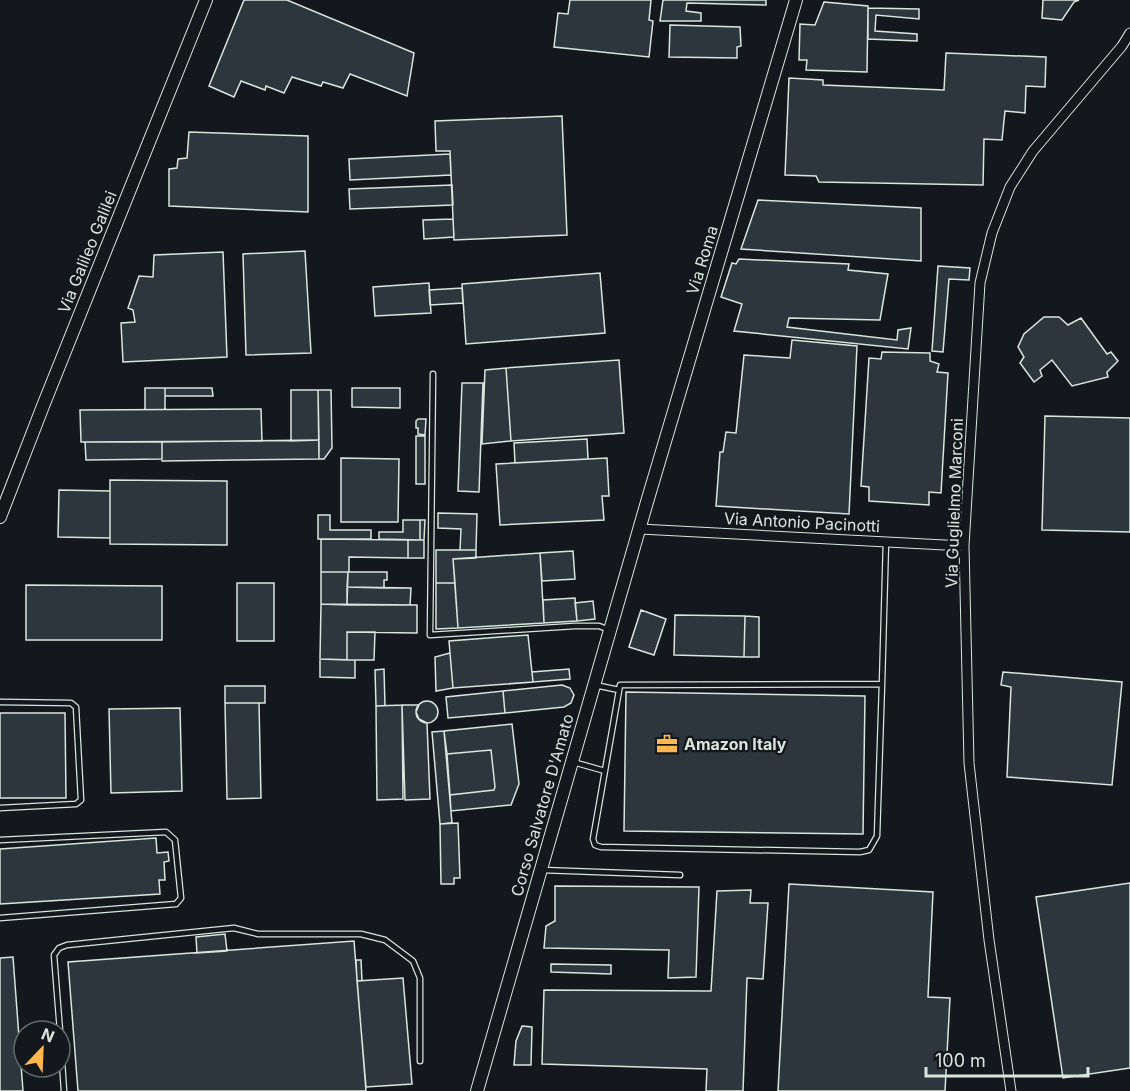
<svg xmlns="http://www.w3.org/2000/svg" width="1130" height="1091" font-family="Inter,sans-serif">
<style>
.building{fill:#2c363c;stroke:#d8e6dc;stroke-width:1.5}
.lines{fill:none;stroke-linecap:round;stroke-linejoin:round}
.service-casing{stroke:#d8e6dc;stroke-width:7}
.minor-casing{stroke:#d8e6dc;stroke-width:11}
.tertiary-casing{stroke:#d8e6dc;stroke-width:14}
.service{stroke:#14181c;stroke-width:4.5}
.minor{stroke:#14181c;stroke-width:9}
.tertiary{stroke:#14181c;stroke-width:12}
.labels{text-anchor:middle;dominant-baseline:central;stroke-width:4.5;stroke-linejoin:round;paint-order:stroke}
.street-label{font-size:16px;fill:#d8e6dc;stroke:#14181c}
.poi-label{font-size:16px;font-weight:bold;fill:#d8e6dc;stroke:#14181c;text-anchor:start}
</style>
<rect width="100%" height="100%" fill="#14181c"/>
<path class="building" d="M244 0H287L414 53 407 96 350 74 343 88 323 82 321 86 292 77 284 93 266 86 265 90 241 81 234 97 209 86Z
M570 0H651L649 20 653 21 649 57 554 47 558 13 568 14Z
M663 0H766V5L687 3 686 11 701 13V21H660Z
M1043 0H1079L1074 2 1062 20 1042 18Z
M824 2 868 6 867 72 806 70 807 60H799L800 24 815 25Z
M868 8 919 9V19L876 15 875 31 917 34V41L868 39Z
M670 25 740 27 741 46 737 47V58L669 57Z
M946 53 1046 57 1045 87 1026 86 1025 113 1005 111 1002 140 984 139 983 185 819 182 816 176 785 175 789 78 823 80V85L944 90Z
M562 116 567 235 454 240 450 151H436L435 121Z
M189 132 308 136V212L169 206V169L177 168 178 159 187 158Z
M450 154 451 175 350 180 349 159Z
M452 185 453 205 350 209 349 189Z
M758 200 921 208V261L741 249Z
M453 219 454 237 424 239 423 220Z
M305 251 311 353 246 355 243 254Z
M223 252 227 357 123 362 121 323 135 322 133 310 128 308 139 276 153 277 154 255Z
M739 259 849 264 848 270 888 274 880 320 789 318 787 327 897 340 898 330 911 328 908 349 734 331 742 304 721 297 732 263 736 264Z
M938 266 970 268 969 280 949 279 943 352 932 351Z
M600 273 605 333 466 344 462 284Z
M429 283 431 313 375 316 373 287Z
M462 288 463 303 430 305 429 290Z
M1044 317H1059L1068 325 1081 318 1107 354 1111 352 1118 361 1107 372 1108 377 1072 386 1052 360 1040 370 1042 376 1034 382 1020 363 1024 357 1018 347 1024 334Z
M792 340 857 346 849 514 716 506 720 452H723L726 432 736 433 744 355 790 358Z
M882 352 930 353V361L939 364 937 372 948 373 941 493 929 492V505L869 501V487L861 486 869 358 881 359Z
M619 360 624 433 511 441 506 368Z
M506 368 511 441 482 444 485 370Z
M462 383H483L479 492 458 491Z
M145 388H165V410H145Z
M165 388H212L213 396H165Z
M352 388H400V408L352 407Z
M291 390H318L319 440 291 441Z
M318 390H331L332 448 324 459H319Z
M261 409 262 441 81 442 80 410Z
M1045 416 1130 418V532L1042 530Z
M418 419H426L425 435 418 434V428H416V421Z
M416 436H425V484H416Z
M587 439 588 459 515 463 514 443Z
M319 440V459L162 461V442Z
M85 442H162V459L86 460Z
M341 458 399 459 398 522H341Z
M607 458 609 496H602L604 520 500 525 496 464Z
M110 480 227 481V545L110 544Z
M59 490 110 491V538L58 537Z
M438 513 477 514 476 550H460L461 529 438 528Z
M318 515H330V530H371V539H318Z
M403 520H420V540L379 539V532H403Z
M420 520H425L424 540H420Z
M321 539 408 540V558L349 557V572H321Z
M408 540H424V558H408Z
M436 550H476V558L453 559 455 583H436Z
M573 551 575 579 542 581 540 553Z
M540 553 544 623 458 628 453 559Z
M321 572H348L347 605 321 604Z
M348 572H387V580H384V588L347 587Z
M237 583H274V641H237Z
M436 583H455L458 628 436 629Z
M26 585 162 586V640H26Z
M347 587 411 588 410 605H347Z
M575 598 577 621 544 623 543 600Z
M593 601 595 619 577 621 575 603Z
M321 604 417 605V633L347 632V660L320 659Z
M641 610 666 619 654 655 629 647Z
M675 615 745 616 744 657 674 655Z
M745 616 759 617V657H744Z
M347 632H375L374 660H347Z
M528 635 533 682 453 688 449 641Z
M450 653 453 688 436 691 435 657Z
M320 659 355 660V678L320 677Z
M384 669 385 706H376L375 670Z
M569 669 570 679 533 682 532 672Z
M1003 672 1122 682 1112 785 1007 777 1011 687 1001 685Z
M562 685 570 688 574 695 571 703 564 707 505 713 503 691Z
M225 686H265V703H225Z
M503 691 505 713 448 718 446 697Z
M626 692 865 696 863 834 624 831Z
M416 712a11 11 0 1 1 22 0a11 11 0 1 1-22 0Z
M225 703H259L261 798 227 799Z
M402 705H419L416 712 419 719 427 723 430 799 405 800Z
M402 705 403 799 377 800 376 706Z
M180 708 182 791 111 793 109 709Z
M0 713H65L66 798H0Z
M512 724 519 784 511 805 451 811 450 795 494 790 495 787 491 750 447 754 444 731Z
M444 731 452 823 440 824 432 732Z
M491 750 495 787 494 790 450 795 447 754Z
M458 823 460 878H454V884H441L440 824Z
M156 838 157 853 168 852 169 861 164 862 165 880H159L160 894 0 904V849Z
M1130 883V1068L1063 1078 1036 897Z
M789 884 933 892 928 997 950 998 945 1091H778Z
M555 886 699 887 696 977 668 978 669 950 544 948 546 926 555 921Z
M751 890 750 903H768L763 979 747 978 743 1091H706L707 1069 542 1064 544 990 711 991 717 891Z
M225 934 227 951 197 953 196 937Z
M354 941 366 1091H78L68 962Z
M13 957 23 1091H0V958Z
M356 960H361L362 981H357Z
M551 964 611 965V974L551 972Z
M403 978 412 1084 366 1087 357 981Z
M522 1026 532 1027 531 1065H514L516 1041Z"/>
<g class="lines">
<defs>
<path id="service" d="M433 374 430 635 575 626H599L610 630
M882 684 877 836 869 850 860 852 601 847 595 845 593 839 620 685 882 684 886 541
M595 685 619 690
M0 702 71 703 76 707 81 800 76 804 0 808
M573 762 605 771
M0 840 166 832 175 840 181 898 176 904 0 918
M542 870 680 875
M60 1031 54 955 59 948 67 945 234 928 258 934H361L385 940 413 961 420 978V1061
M60 1032 64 1091"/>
<path id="minor" d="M640 529 964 546
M1011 1091 989 940 969 763 964 546 980 283 992 233 1010 187 1033 151 1122 46 1130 33"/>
<path id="tertiary" d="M0 517 43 406 206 0
M477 1091 647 502 796 0"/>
</defs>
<use href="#service" class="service-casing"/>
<use href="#minor" class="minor-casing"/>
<use href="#tertiary" class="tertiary-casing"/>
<use href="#service" class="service"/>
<use href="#minor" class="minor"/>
<use href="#tertiary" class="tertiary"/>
</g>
<defs>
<symbol id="office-bare" viewBox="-9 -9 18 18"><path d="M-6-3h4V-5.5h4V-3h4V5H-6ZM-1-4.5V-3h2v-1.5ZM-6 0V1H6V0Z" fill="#ffb74d" stroke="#14181c" stroke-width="2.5" paint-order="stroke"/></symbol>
</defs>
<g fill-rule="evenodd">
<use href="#office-bare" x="652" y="729" width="30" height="30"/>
</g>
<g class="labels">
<g class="street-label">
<text transform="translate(87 252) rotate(-68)">Via Galileo Galilei</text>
<text transform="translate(702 260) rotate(-73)">Via Roma</text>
<text transform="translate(954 503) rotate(-88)">Via Guglielmo Marconi</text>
<text transform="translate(802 522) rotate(3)">Via Antonio Pacinotti</text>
<text transform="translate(542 805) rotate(-74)">Corso Salvatore D'Amato</text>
</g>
<g class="poi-label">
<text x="684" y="744">Amazon Italy</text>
</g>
</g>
<g transform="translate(42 1049) rotate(23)"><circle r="28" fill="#14181c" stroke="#626a69" stroke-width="1.5"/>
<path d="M0-4.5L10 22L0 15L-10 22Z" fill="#ffb74d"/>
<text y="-9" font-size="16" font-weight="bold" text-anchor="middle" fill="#d8e6dc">N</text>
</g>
<path d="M926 1067v9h162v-9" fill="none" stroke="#d8e6dc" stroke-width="3"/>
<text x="935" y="1067" font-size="18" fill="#d8e6dc" stroke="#14181c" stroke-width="4.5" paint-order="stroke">100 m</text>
</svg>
